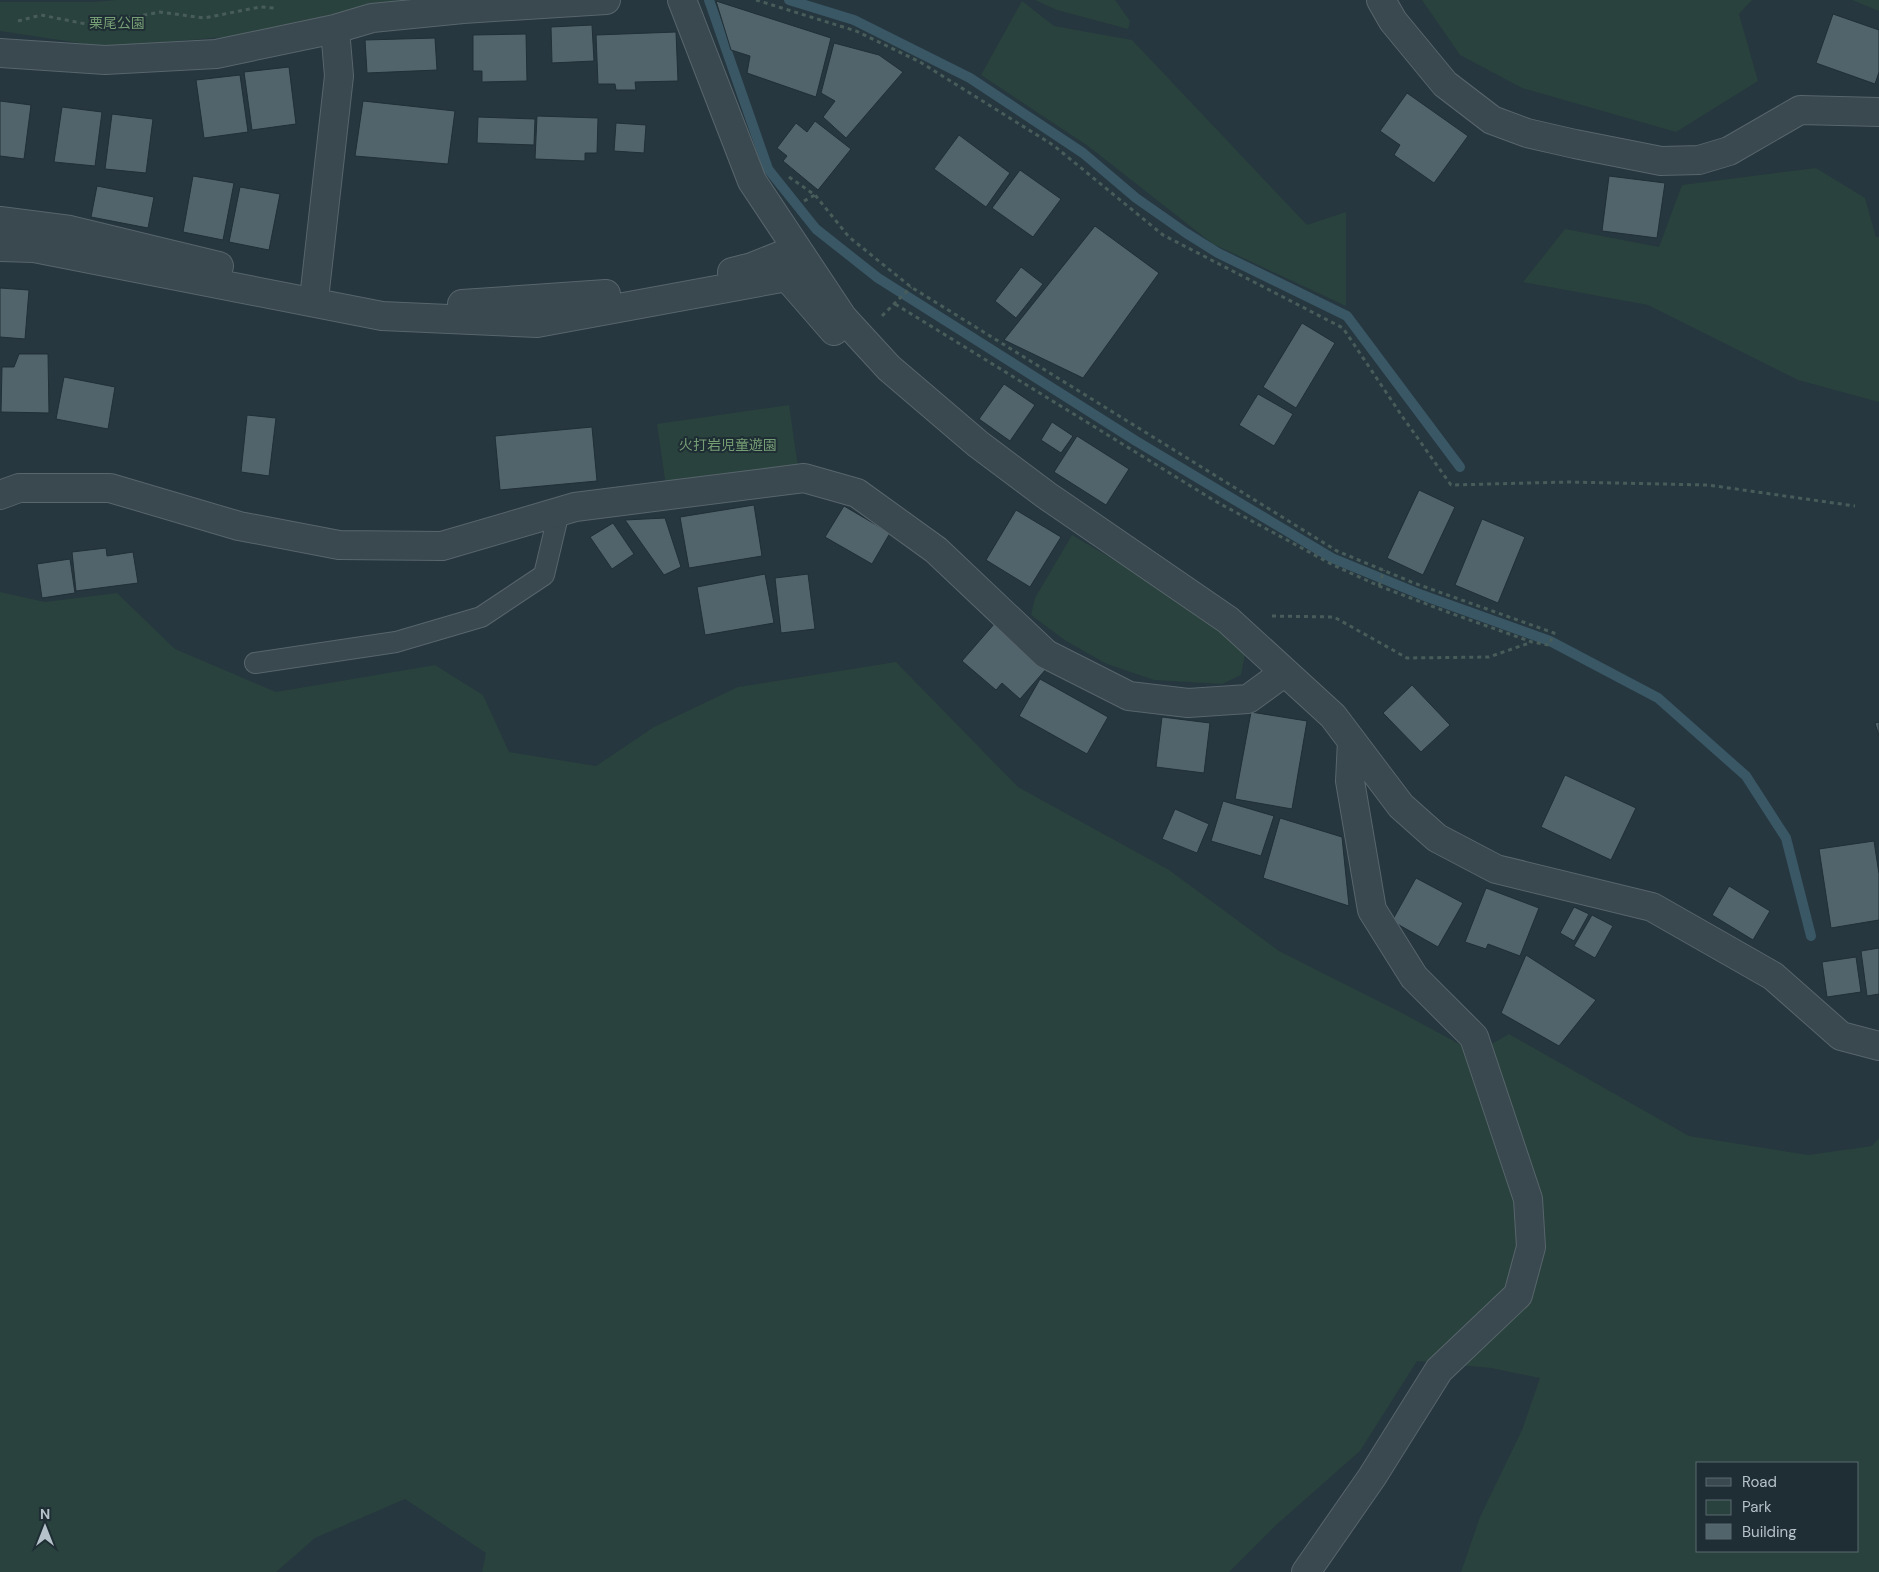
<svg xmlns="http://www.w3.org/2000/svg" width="1879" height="1572" font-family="'DM Sans','Noto Sans JP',sans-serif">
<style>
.green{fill:#29423d;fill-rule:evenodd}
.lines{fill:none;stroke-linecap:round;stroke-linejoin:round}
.stream{stroke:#3a5765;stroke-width:10}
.building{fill:#51646b;stroke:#212f36}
.service-casing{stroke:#58656c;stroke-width:22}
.minor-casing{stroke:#58656c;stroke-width:30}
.path{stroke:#485d5a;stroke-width:3;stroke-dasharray:4 4;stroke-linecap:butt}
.service{stroke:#3a484f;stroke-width:20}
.minor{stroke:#3a484f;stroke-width:28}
.labels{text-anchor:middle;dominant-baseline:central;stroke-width:4;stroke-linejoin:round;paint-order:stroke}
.park-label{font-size:14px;fill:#769e75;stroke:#1f2d34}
</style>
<rect width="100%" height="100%" fill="#26373f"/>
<path class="green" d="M116 0H522L236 36 106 47 0 31V2H93Z
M1035 0H1115L1130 21 1128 29 1057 10Z
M1422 0H1752L1739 14 1758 81 1676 132 1522 88 1460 55Z
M1852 0H1879V11Z
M1022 1 1054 26 1132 40 1307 225 1346 212V306L1213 244 1088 146 981 75Z
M1816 168 1865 198 1876 237H1879V402L1798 380 1648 305 1523 282 1565 229 1659 247 1682 185Z
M789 405 798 467 666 486 657 424Z
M1072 535 1204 613 1245 654 1241 675 1222 684 1154 680 1107 664 1066 641 1031 615 1035 598Z
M0 592 45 602 117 593 175 649 276 692 435 665 483 695 509 752 596 766 654 727 738 687 896 662 1018 787 1169 870 1279 951 1402 1013 1476 1053 1509 1034 1689 1136 1808 1155 1872 1146 1879 1138V1572H1461L1480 1517 1522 1430 1540 1378 1491 1368 1417 1361 1360 1451 1275 1526 1229 1572H482L486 1553 405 1499 315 1538 276 1572H0ZM1698 1463H1858V1551H1698Z"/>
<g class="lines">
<path class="stream" d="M709 0 768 169 816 229 878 278 1136 441 1332 558 1422 595 1550 641 1658 698 1746 776 1786 838 1811 936
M789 0 854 20 970 78 1083 153 1136 198 1186 233 1218 253 1347 316 1460 467"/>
</g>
<path class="building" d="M716 1 831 38 816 97 747 73 750 56 731 50Z
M1833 14 1879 30V72L1875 84 1816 63Z
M592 25 594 61 552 63 551 27Z
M676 32 678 81 635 82 636 90H616L615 84H598L596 35Z
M526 34 527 81 482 82V71H473V35Z
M435 38 437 70 367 73 365 40Z
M834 43 879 55 903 72 846 138 823 117 835 101 821 93Z
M289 67 296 124 252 130 244 72Z
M240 75 248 132 204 138 196 80Z
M1407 93 1468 136 1434 183 1394 155 1400 145 1380 131Z
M0 101 31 105 24 159 0 156Z
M363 101 455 111 448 164 355 156Z
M62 107 102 112 95 166 54 162Z
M112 114 153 119 146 173 105 169Z
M537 116 598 118 597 153H585V161L535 159Z
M478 117 535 119 534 145 477 143Z
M815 121 851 149 818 190 783 161 787 156 777 148 796 123 807 132Z
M616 123 646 125 644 153 614 151Z
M959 135 1010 173 986 207 934 169Z
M1020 170 1061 199 1033 237 992 208Z
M193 176 234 183 223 240 183 232Z
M1609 176 1665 183 1657 238 1602 231Z
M97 186 154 197 148 228 91 217Z
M240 187 280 194 269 250 229 242Z
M1095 226 1159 273 1083 378 1004 340Z
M1021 267 1043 284 1016 318 995 301Z
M0 288 29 290 25 339 0 337Z
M1302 323 1335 343 1296 408 1263 387Z
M19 354H48L49 413 1 412 2 367H14Z
M64 377 115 387 108 429 56 419Z
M1004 384 1035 405 1010 441 979 419Z
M1258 394 1293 414 1274 446 1239 425Z
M247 415 276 418 269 476 241 472Z
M1052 422 1073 436 1061 453 1041 440Z
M592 427 597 481 500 490 495 436Z
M1077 436 1129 469 1106 505 1054 472Z
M1419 490 1455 507 1423 575 1387 558Z
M754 505 762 556 689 568 680 517Z
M844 506 890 533 872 564 825 537Z
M1016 510 1061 537 1030 587 986 560Z
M665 518 681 567 664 575 625 520Z
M1482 519 1525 537 1498 603 1455 585Z
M613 523 634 554 612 569 590 537Z
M106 548 107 556 133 552 138 583 76 591 72 552Z
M70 559 75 593 42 598 37 564Z
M765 574 774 623 705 635 697 587Z
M808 574 815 629 781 633 775 578Z
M995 623 1047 668 1020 699 1002 683 996 690 962 661Z
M1040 679 1108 717 1087 754 1019 716Z
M1412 685 1450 725 1421 752 1383 713Z
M1251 712 1307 721 1292 809 1235 799Z
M1162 717 1210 723 1204 773 1156 767Z
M1879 722V736L1875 723Z
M1565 775 1636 808 1611 860 1541 827Z
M1223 801 1274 816 1261 856 1211 841Z
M1175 809 1209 824 1197 853 1162 839Z
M1280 818 1342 837 1349 906 1263 878Z
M1874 841 1879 874V920L1831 928 1819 849Z
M1416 878 1463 903 1438 947 1392 921Z
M1729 886 1770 911 1753 940 1712 915Z
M1486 888 1539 908 1520 956 1488 944 1486 949 1465 942Z
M1574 907 1589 914 1574 941 1560 933Z
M1592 915 1613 926 1595 958 1574 946Z
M1879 948V994L1867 996 1861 951Z
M1526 955 1596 1000 1559 1046 1501 1013Z
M1856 957 1861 992 1827 997 1822 962Z"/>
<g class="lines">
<defs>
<path id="service" d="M255 663 396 642 481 617 544 575 559 512"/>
<path id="minor" d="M682 0 752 181 843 318 889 368 978 444 1046 495 1228 620 1333 716 1401 806 1437 838 1496 869 1652 907 1773 976 1841 1036 1879 1046
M1381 0 1393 21 1445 84 1492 120 1527 133 1575 144 1661 161 1699 160 1729 151 1800 110 1879 112
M0 53 105 60 216 54 335 29 372 18 463 9 606 0
M0 221 70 230 219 266
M0 247 34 248 382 316 537 323 787 277 834 331
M732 272 752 267 797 249
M315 290 339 76 335 29
M462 304 606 294
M0 495 19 488H110L239 526 339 545 442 546 575 507 804 478 857 493 936 550 1046 654 1129 696 1188 703 1248 699 1285 672
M1306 1572 1372 1477 1439 1370 1518 1295 1531 1247 1528 1199 1474 1037 1414 977 1372 910 1350 781 1352 741"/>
</defs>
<use href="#service" class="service-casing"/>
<use href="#minor" class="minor-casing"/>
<path class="path" d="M756 0 856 31 920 62 1053 145 1163 235 1343 328 1404 419 1451 485 1568 482 1708 485 1855 506
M18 21 41 15 91 25 160 12 204 18 260 7 275 8
M789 177 815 195 849 237 911 287 1337 551 1414 583 1554 633 1549 645 1532 642 1450 613 1379 586 1333 565 1215 501 895 304
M804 201 815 195
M882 316 911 287
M1379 586 1384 570
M1272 616 1334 617 1407 658 1489 657 1532 642"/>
<use href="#service" class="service"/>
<use href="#minor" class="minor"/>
</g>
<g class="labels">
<g class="park-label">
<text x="117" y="23">栗尾公園</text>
<text x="728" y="445">火打岩児童遊園</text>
</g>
</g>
<rect x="1696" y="1462" width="162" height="90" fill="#1f2d34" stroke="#5b6970"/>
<rect x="1706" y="1478" width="25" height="8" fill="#3a484f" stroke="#5b6970"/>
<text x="1742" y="1487" font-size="15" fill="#b6c2c9">Road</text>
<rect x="1706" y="1500" width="25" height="15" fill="#29423d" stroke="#5b6970"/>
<text x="1742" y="1512" font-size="15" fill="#b6c2c9">Park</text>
<rect x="1706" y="1524" width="25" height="15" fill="#51646b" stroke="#5b6970"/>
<text x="1742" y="1537" font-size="15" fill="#b6c2c9">Building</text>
<g transform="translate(45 1527)" stroke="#1f2d34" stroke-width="4" paint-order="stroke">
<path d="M0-4L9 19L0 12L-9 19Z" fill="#b6c2c9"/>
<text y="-8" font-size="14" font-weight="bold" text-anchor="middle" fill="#b6c2c9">N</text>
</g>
</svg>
